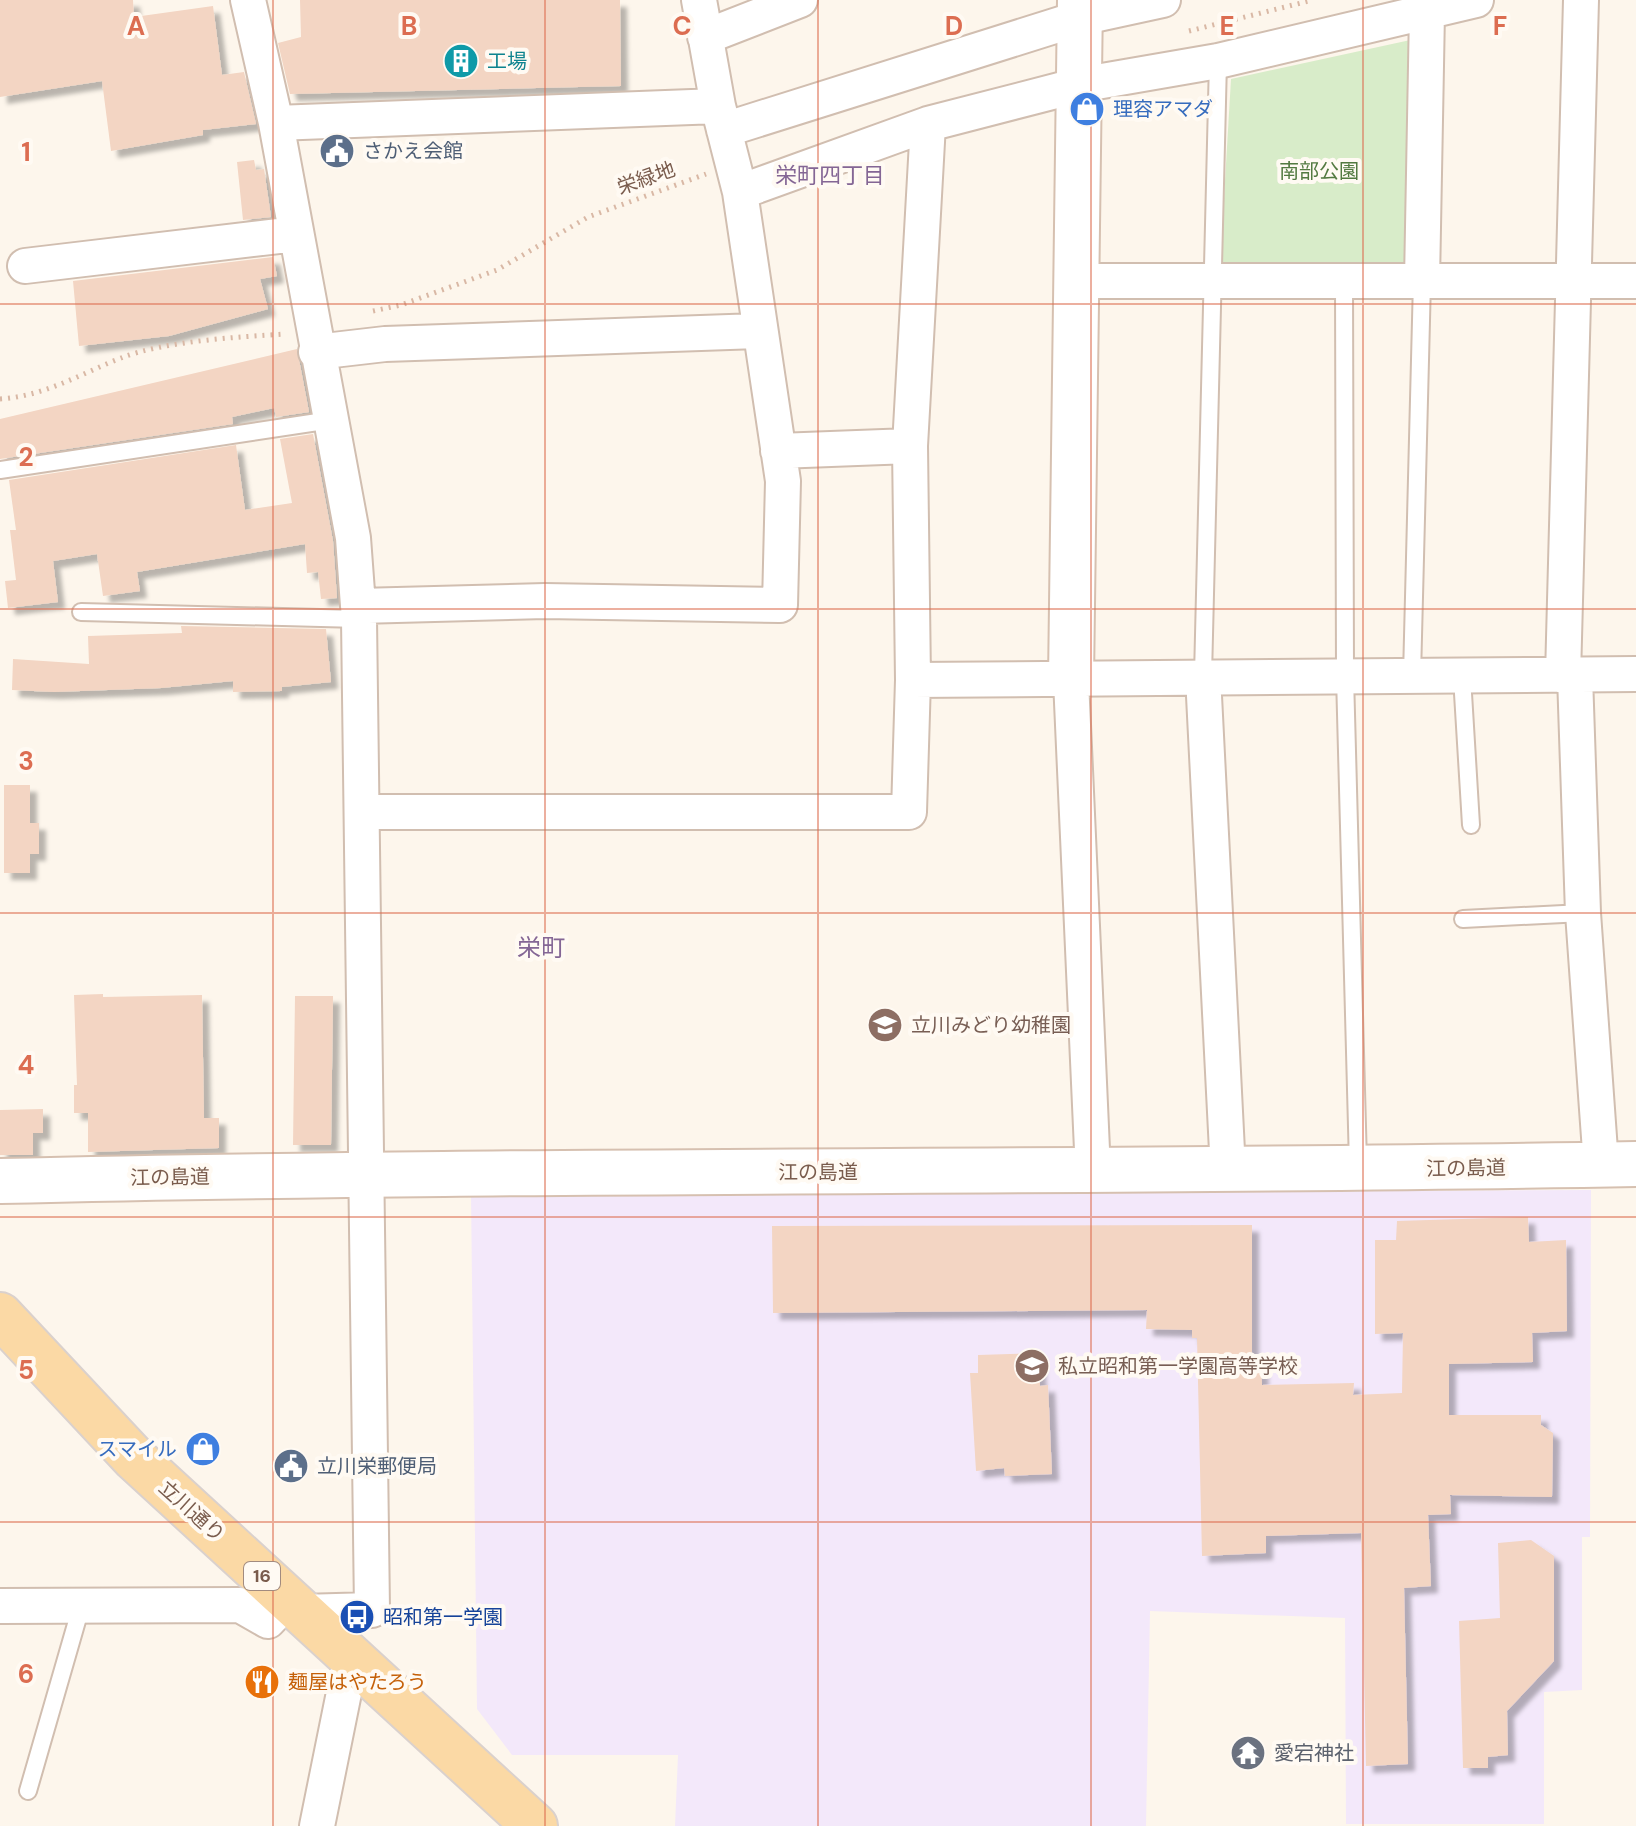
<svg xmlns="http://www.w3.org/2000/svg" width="1636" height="1826" font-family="'DM Sans','Noto Sans JP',sans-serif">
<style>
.education{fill:#f3e8fa}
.green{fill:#d8ecc9}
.building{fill:#f3d5c3;filter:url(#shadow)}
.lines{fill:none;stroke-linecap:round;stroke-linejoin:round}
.lane-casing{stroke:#d1beb0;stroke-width:20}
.street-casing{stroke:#d1beb0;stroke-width:38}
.secondary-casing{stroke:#d6c0b0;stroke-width:48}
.primary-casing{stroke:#dad1cd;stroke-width:48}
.path{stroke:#d9b8a5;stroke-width:5;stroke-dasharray:2 6;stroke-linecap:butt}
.lane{stroke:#fff;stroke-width:16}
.street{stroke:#fff;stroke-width:34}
.secondary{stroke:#fff;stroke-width:44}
.primary{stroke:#fbd9a5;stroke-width:44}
.grid{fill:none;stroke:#dc6d51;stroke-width:2;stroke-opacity:0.55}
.labels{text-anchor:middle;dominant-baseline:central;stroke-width:8;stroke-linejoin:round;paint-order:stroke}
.shield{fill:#fffaf3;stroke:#a28b7f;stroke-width:2}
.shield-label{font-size:18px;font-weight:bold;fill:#7a5c4d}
.culture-label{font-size:20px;fill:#0d838f;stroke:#fffaf3;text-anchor:start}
.shop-label{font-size:20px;fill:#366cbe;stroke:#fffaf3;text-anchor:start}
.service-label{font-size:20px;fill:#4e5e75;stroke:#fffaf3;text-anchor:start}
.park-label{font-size:20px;fill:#537a41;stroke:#fffaf3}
.street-label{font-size:20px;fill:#7a5c4d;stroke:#fffaf3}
.education-label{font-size:20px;fill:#785e54;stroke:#fffaf3;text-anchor:start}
.transit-label{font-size:20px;fill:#164399;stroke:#fffaf3;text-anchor:start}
.food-label{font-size:20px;fill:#c56008;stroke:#fffaf3;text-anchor:start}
.worship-label{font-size:20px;fill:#5b616d;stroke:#fffaf3;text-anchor:start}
.neighbourhood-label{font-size:22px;fill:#846695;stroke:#fffaf3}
.quarter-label{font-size:24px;fill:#846695;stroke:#fffaf3}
.grid-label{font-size:26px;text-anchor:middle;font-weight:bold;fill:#dc6d51;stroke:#fffaf3;stroke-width:8;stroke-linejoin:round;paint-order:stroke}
</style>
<defs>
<filter id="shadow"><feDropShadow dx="7" dy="7" stdDeviation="2" flood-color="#0004"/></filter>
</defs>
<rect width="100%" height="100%" fill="#fdf6ec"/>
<path class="education" d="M1591 1190 1590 1537H1582V1690L1544 1692V1824H1346L1345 1618 1150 1611 1146 1826H675L678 1755H512L477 1709 471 1195Z"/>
<path class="green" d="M1415 39 1412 264 1220 266 1231 79Z"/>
<path class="building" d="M0 0H133L134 17 213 6 222 75 244 72 256 124 203 130V135L111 151 102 81 0 97Z
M300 0H620L621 86 290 94 278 43 301 37Z
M254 160 256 170 264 169 271 217 243 220 237 162Z
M273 257 277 276 260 279 268 309 169 336 79 346 73 281Z
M297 349 309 412 276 417 274 408 232 417 233 424 0 459V419Z
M313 434 333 541 337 598 321 599 318 572 307 573 305 544 137 572 140 591 103 596 97 554 53 561 58 602 8 608 5 581 16 580 10 530H16L9 480 236 445 245 510 292 503 280 439Z
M181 626 326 629 331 682 282 687V691L233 692V681L161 688 54 692 12 690 13 659 89 664 88 636 182 633Z
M4 785H30V823H39V854H30V873H4Z
M103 994V997L202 995 204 1118H219V1148L88 1152V1113H74V1085H77L74 995Z
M295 996H333L331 1145H293Z
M43 1109V1133H33V1155H0V1110Z
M1528 1217 1529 1242 1566 1240 1567 1331 1532 1333 1533 1362 1449 1364V1415H1541V1425L1553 1433 1552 1497 1450 1495 1451 1514 1428 1515 1431 1586 1404 1588 1408 1764 1366 1766 1361 1533 1266 1536V1553L1202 1556 1197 1338H1192V1330L1146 1329 1147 1310 773 1313 772 1226 1252 1225V1361L1261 1360 1262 1385 1354 1383 1353 1395 1402 1393 1403 1333 1375 1334V1240H1396L1397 1221Z
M1038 1353 1040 1386 1048 1385 1052 1474 1005 1476 1004 1468 976 1471 970 1373H978V1355Z
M1531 1540 1554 1556V1661L1507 1711 1508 1755 1488 1757V1768H1463L1459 1621 1500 1618 1498 1543Z"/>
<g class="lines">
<defs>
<path id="lane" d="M1344 281 1345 676 1358 1164
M0 470 331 420
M81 612 359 619
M1203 676 1218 61
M1412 676 1422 281
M1462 677 1471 825
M1463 919 1583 913
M28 1791 81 1607"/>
<path id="street" d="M248 0 276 123 353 538 359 619 372 1610 301 1612
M705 37 800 0
M276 123 718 106
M928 124 910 446 913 680 1636 674
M724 130 1080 18 1163 0
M740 192 928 124 1079 85 1218 61 1476 0
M25 266 296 234
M1076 281H1636
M1422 281 1427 12
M316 352 385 344 758 331
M778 451 910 446
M359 606 545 601 780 605 783 481 740 192 718 106 699 0
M1203 676 1228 1171
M1563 676 1581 0
M1575 676 1583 913 1601 1165
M1071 680 1093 1172
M364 812H909L913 680
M0 1606 240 1605 268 1621 288 1600
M317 1826 351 1658"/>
<path id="secondary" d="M1071 680 1080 0
M0 1181C545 1168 1091 1174 1636 1164"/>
<path id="primary" d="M0 1315 134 1458 535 1826"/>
</defs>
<use href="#lane" class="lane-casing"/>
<use href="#street" class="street-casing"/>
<use href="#secondary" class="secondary-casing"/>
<use href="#primary" class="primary-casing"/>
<path class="path" d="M1189 31 1313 0
M373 311 401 305 497 270 588 217 706 174
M0 399C45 396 80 374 121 358 164 341 238 337 285 334"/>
<use href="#lane" class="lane"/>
<use href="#street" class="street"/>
<use href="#secondary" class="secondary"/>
<use href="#primary" class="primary"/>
</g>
<path class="grid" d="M273 0V1826M545 0V1826M818 0V1826M1091 0V1826M1363 0V1826M0 304H1636M0 609H1636M0 913H1636M0 1217H1636M0 1522H1636"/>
<defs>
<symbol id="building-disc" viewBox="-11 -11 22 22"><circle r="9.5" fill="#0f9aa8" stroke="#fffaf3"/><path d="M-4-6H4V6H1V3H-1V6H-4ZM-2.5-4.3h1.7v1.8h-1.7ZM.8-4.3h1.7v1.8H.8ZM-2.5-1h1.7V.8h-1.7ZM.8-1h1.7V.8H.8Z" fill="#fff"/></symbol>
<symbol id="shop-disc" viewBox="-11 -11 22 22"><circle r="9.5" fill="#3f7fe0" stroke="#fffaf3"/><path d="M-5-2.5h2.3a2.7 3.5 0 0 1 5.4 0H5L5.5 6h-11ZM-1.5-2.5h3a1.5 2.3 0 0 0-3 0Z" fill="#fff"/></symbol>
<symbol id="civic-disc" viewBox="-11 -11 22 22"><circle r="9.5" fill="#5c6f8a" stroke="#fffaf3"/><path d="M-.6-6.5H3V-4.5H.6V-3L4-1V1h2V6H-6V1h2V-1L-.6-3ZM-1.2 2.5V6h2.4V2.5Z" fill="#fff"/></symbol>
<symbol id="school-disc" viewBox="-11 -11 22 22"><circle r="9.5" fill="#8d6e63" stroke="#fffaf3"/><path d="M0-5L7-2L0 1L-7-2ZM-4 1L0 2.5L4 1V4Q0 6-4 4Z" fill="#fff"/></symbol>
<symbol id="bus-disc" viewBox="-11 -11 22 22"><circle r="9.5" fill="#1a4fb4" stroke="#fffaf3"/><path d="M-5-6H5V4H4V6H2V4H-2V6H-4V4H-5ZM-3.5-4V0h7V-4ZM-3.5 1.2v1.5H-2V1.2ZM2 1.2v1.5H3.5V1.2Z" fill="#fff"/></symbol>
<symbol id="restaurant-disc" viewBox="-11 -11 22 22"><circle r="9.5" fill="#e8710a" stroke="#fffaf3"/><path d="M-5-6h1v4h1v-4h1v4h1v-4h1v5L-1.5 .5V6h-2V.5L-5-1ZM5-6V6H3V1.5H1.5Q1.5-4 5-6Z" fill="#fff"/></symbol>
<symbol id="temple-disc" viewBox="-11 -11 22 22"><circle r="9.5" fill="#6b7280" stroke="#fffaf3"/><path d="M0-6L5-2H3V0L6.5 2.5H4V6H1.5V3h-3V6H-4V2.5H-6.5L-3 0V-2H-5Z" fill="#fff"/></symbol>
</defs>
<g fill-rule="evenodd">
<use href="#building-disc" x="441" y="41" width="40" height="40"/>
<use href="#shop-disc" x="1067" y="89" width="40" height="40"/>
<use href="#civic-disc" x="317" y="131" width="40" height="40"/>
<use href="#school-disc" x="865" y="1005" width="40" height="40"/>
<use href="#school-disc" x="1012" y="1346" width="40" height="40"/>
<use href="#shop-disc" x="183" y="1429" width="40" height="40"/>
<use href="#civic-disc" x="271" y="1446" width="40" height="40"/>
<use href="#bus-disc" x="337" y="1597" width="40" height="40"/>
<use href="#restaurant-disc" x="242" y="1662" width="40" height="40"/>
<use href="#temple-disc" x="1228" y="1733" width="40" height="40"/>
</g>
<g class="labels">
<rect class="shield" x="244" y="1562" width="36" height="28" rx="6"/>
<g class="shield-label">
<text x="262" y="1576">16</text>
</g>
<g class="culture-label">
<text x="487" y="61">工場</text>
</g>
<g class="shop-label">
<text x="1113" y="109">理容アマダ</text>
<text x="177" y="1449" text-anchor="end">スマイル</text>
</g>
<g class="service-label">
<text x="363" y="151">さかえ会館</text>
<text x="317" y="1466">立川栄郵便局</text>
</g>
<g class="park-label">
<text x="1319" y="171">南部公園</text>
</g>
<g class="street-label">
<text transform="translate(646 178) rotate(-19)">栄緑地</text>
<text transform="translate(1466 1168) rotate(-1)">江の島道</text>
<text x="818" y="1172">江の島道</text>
<text transform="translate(170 1177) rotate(-1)">江の島道</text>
<text transform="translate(192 1511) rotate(42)">立川通り</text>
</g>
<g class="education-label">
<text x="911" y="1025">立川みどり幼稚園</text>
<text x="1058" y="1366">私立昭和第一学園高等学校</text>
</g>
<g class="transit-label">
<text x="383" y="1617">昭和第一学園</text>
</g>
<g class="food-label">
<text x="288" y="1682">麺屋はやたろう</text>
</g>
<g class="worship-label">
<text x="1274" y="1753">愛宕神社</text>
</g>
<g class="neighbourhood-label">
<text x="830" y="175">栄町四丁目</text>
</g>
<g class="quarter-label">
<text x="541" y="947">栄町</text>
</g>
</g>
<g class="grid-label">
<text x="136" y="35">A</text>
<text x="409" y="35">B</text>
<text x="682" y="35">C</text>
<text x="954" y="35">D</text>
<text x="1227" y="35">E</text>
<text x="1500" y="35">F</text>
<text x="26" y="161">1</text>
<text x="26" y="466">2</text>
<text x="26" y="770">3</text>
<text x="26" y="1074">4</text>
<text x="26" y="1379">5</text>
<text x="26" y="1683">6</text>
</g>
</svg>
